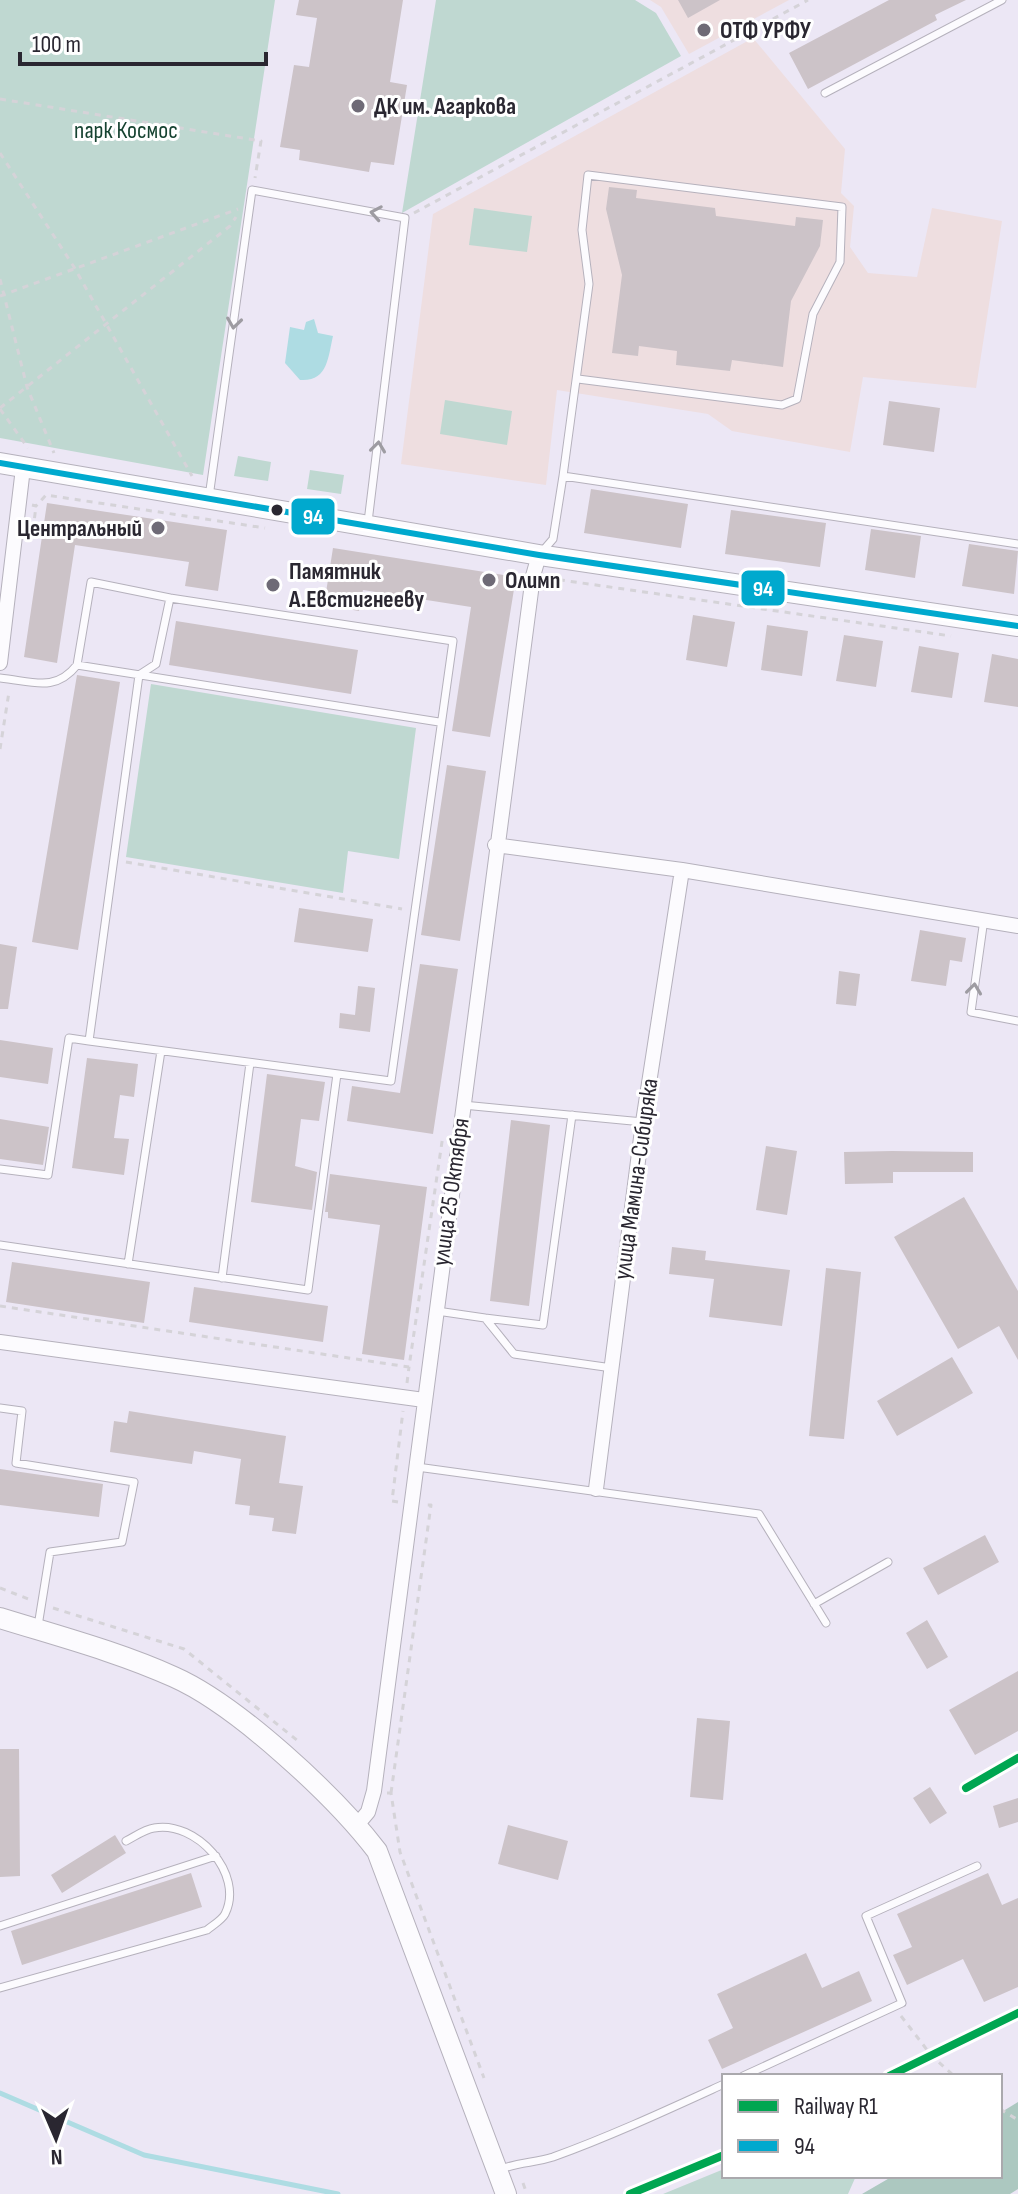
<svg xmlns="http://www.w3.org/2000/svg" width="1018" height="2194" font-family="'Sofia Sans Condensed',sans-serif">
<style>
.education{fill:#eedee0}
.green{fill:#bfd8d1}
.forest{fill:#acc8c0}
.water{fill:#aedce3}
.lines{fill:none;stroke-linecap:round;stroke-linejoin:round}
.stream{stroke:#aedce3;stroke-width:5}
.building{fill:#ccc3c8}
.lane-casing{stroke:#b5b1bc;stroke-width:9}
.street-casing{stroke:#b5b1bc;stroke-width:16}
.secondary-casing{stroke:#b5b1bc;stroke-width:22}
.path{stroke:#d5d3d8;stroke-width:3;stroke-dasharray:6 6;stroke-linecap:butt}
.lane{stroke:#fcfbfe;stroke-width:7}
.street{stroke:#fcfbfe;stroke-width:14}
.secondary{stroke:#fcfbfe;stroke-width:20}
.bus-1-casing{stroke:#fff;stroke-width:12}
.bus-1{stroke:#00a9ce;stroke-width:6}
.rail-1-casing{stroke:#fff;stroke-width:14}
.rail-1{stroke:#00a651;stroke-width:8}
.oneway{stroke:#9e9ca2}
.poi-dot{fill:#6e6a76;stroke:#fff;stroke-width:3}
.bus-dot{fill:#2a2731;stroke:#fff;stroke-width:3}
.labels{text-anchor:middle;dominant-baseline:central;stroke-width:6;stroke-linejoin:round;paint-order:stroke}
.poi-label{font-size:24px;font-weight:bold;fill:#2a2731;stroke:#fff;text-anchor:start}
.park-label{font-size:24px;fill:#164331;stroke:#fff}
.street-label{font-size:24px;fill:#2a2731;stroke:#fff}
.line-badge{stroke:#fff;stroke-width:3}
.badge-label{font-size:22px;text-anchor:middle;font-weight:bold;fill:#fff}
</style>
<rect width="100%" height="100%" fill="#ece7f5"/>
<path class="education" d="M650 0H789L689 54 661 7Z
M753 38 845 149 841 193 854 206 850 247 868 273 917 277 932 208 1002 221 976 388 863 377 850 452 732 431 708 414 557 390 546 485 401 464 433 214Z"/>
<path class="green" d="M0 0H275L203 475 0 438Z
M436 0H635L656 13 681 56 402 213Z
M474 208 532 216 527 252 469 245Z
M445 400 512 411 507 445 440 434Z
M238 456 271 462 268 481 234 476Z
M310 470 344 475 341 494 307 489Z
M151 684 416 728 399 859 348 851 343 893 126 857Z
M724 2169V2176H856L848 2194H663Z"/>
<path class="forest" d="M1018 2102V2189L1010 2194H862L893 2176H1000V2113Z"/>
<path class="water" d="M314 319 318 333 333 336C328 357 328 382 300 380L285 363 290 327 304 330 306 322Z"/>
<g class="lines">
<path class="stream" d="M0 2093 144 2155 338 2194"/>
</g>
<path class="building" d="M299 0H403L390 82 407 85 394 165 371 162 369 172 299 160 300 150 280 147 294 65 309 67 317 18 296 15Z
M678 0H720L688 18Z
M889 0H966L935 15 937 20 808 89 789 53Z
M609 187 637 190 636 198 715 208 716 216 795 226 796 217 823 220 820 246 791 301 783 367 732 360 730 371 676 365 677 351 639 346 638 356 612 353 622 275 606 209Z
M889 401 940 408 934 452 883 445Z
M591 489 688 504 681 548 584 533Z
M47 503 227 530 218 591 185 586 189 562 75 545 57 663 24 657Z
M731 510 826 523 820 567 725 554Z
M871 529 921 536 915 578 865 570Z
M969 544 1018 551 1014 594 962 586Z
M333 548 516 577 490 737 452 731 471 607 363 590 359 611 324 605Z
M693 615 735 622 727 667 686 660Z
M176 621 358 650 351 694 169 665Z
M767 625 808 631 802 676 761 670Z
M844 635 883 641 876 687 836 681Z
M919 646 959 653 952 698 911 692Z
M992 654 1018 659V707L984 702Z
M77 675 120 682 78 950 32 942Z
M447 765 486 771 460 941 421 935Z
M299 908 373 919 368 952 294 942Z
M920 930 966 938 962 962 950 960 946 986 911 981Z
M0 944 17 947 8 1009H0Z
M420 964 458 969 433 1134 347 1121 352 1086 400 1093Z
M839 971 860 974 856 1006 836 1004Z
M358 986 375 988 370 1032 339 1028 340 1013 355 1015Z
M0 1040 53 1048 48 1084 0 1077Z
M87 1058 138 1064 134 1097 120 1095 114 1138 129 1139 124 1175 72 1168Z
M267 1074 325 1082 319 1121 301 1119 295 1166 317 1172 312 1210 251 1202Z
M0 1119 49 1127 43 1165 0 1159Z
M511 1120 550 1125 529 1306 490 1301Z
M766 1146 797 1151 787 1215 756 1210Z
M892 1151 973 1152V1172H893V1183L845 1184 844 1152Z
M330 1174 427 1187 404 1360 362 1354 380 1225 328 1218V1212H325Z
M964 1197 1018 1291V1360L999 1326 958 1349 894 1237Z
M672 1247 706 1251 705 1260 790 1270 782 1326 709 1317 714 1279 669 1274Z
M12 1262 150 1282 144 1323 6 1302Z
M826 1268 861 1272 844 1439 809 1436Z
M194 1287 328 1306 323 1342 189 1322Z
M952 1357 973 1393 897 1436 877 1401Z
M129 1411 286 1436 279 1483 303 1486 296 1534 272 1531 274 1518 249 1515 250 1506 235 1504 241 1459 194 1451 192 1464 110 1452 114 1421 127 1423Z
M0 1469 103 1484 99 1517 0 1505Z
M985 1535 999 1562 938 1595 923 1568Z
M927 1620 948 1657 927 1669 906 1633Z
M1018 1671V1731L975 1755 949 1710Z
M697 1718 730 1721 723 1800 690 1797Z
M0 1749H19L20 1876 0 1877Z
M930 1787 947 1813 930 1824 913 1798Z
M1018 1798V1822L999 1828 993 1806Z
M508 1825 568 1841 558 1880 498 1864Z
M115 1835 126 1853 62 1893 51 1875Z
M191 1873 202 1907 22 1965 11 1931Z
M988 1873 1002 1905 1018 1898V1987L984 2002 963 1959 907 1985 893 1955 912 1947 897 1914Z
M806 1953 822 1988 859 1971 872 2001 722 2069 708 2040 733 2028 717 1994Z"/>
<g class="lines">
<defs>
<path id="lane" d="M825 93 1002 0
M563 476 589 284 582 230 588 175 842 207 840 262 813 314 797 399 782 405 578 379
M209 497 252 190 405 218 368 522
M541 553 553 539 563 476 1018 544
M77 665 91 582 170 598 453 641 391 1081 89 1041 139 675 156 664 170 598
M0 678C32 681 55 693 77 665L439 722
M984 919 971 1012 1018 1021
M463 1105 643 1122
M0 1169 48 1175 69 1038 89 1041
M0 1245 308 1290 337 1074
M128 1264 161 1051
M222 1278 250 1063
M437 1311 485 1318 514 1354 612 1368
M485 1318 543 1325 572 1115
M0 1408 22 1411 16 1463 134 1482 122 1542 50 1552 38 1626
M417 1467 759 1514 826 1623
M814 1604 888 1562
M0 1926 216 1856
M0 1988 207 1930C213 1925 222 1920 225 1914 245 1874 196 1820 154 1828 145 1829 134 1837 126 1841
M743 2076 902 2003 866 1916 977 1866
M499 2170C517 2162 535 2163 553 2157 611 2136 667 2110 724 2084"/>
<path id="street" d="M0 663 23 468
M495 845 682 870 1018 926
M0 1342 424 1400
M596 1489 643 1122 682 870
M357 1825 368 1812 374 1791 533 576 539 555"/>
<path id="secondary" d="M0 463 539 555 1018 626
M0 1618C58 1636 119 1652 174 1677 237 1705 335 1796 377 1851L506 2194"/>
</defs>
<use href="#lane" class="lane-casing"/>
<use href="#street" class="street-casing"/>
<use href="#secondary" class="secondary-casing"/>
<path class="path" d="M0 99 261 141 255 178
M0 153 74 267 192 476
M414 213 808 0
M0 279 27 387 54 453
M0 296 238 209
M0 408 230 226 236 217
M0 409 28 448
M32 505 36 506 46 495 265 528
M33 530 36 506
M547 578 951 636
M0 749 9 692
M126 862 402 909
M0 1306 409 1367 443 1135
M407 1383 409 1367
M398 1502 392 1501 403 1411
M0 1588 31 1600
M53 1608 184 1649 298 1741
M387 1793H391L400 1852 484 2078
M391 1793 431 1505H425
M901 2016 931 2055 954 2076
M1000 2109 1018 2120
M523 2183 527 2194"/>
<use href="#lane" class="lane"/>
<use href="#street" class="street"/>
<use href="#secondary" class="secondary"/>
<defs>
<path id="bus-1" d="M0 463 539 555 1018 626"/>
</defs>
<use href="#bus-1" class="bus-1-casing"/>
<use href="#bus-1" class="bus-1"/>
<defs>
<path id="rail-1" d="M966 1788 1018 1758
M889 2076 1018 2013
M630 2194 724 2155"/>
</defs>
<use href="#rail-1" class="rail-1-casing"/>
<use href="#rail-1" class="rail-1"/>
</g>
<defs><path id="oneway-chevron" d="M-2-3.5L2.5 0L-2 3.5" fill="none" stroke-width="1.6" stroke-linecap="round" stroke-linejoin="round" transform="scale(2)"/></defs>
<g class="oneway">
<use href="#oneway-chevron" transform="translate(376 213) rotate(-170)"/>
<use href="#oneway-chevron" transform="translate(234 323) rotate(98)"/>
<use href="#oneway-chevron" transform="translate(378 447) rotate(-83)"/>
<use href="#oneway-chevron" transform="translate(974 989) rotate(-83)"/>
</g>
<g class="poi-dot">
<circle cx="704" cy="30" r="8"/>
<circle cx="358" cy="106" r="8"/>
<circle cx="158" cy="528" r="8"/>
<circle cx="489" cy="580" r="8"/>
<circle cx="273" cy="585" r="8"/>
</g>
<circle class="bus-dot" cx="277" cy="510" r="7"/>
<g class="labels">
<g class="poi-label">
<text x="720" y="30">ОТФ УРФУ</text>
<text x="374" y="106">ДК им. Агаркова</text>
<text x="142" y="528" text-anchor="end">Центральный</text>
<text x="289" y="571">Памятник<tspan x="289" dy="28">А.Евстигнееву</tspan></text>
<text x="505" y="580">Олимп</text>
</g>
<g class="park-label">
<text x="126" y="130">парк Космос</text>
</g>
<g class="street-label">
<text transform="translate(636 1179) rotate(-82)">улица Мамина-Сибиряка</text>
<text transform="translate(451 1192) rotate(-82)">улица 25 Октября</text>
</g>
</g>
<g class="line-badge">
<rect x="290" y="497" width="46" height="39" rx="8" fill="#00a9ce"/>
<rect x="740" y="569" width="46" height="38" rx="8" fill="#00a9ce"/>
</g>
<g class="badge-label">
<text x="313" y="524">94</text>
<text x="763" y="596">94</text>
</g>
<rect x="722" y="2074" width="280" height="104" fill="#ffffff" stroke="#aaa9ad" stroke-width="2"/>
<rect x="738" y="2100" width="40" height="12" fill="#00a651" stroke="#aaa9ad" stroke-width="2"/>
<text x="794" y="2114" font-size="24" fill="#2a2731">Railway R1</text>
<rect x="738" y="2140" width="40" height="12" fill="#00a9ce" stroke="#aaa9ad" stroke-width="2"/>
<text x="794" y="2154" font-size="24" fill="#2a2731">94</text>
<g transform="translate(56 2138) rotate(178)" stroke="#ffffff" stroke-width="6" paint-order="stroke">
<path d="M0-6L14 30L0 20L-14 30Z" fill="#2a2731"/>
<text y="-12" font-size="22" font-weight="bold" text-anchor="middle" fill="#2a2731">N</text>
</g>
<path d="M20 52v12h246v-12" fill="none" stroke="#2a2731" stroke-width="4"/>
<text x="32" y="52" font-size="24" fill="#2a2731" stroke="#ffffff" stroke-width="6" paint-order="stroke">100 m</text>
</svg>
